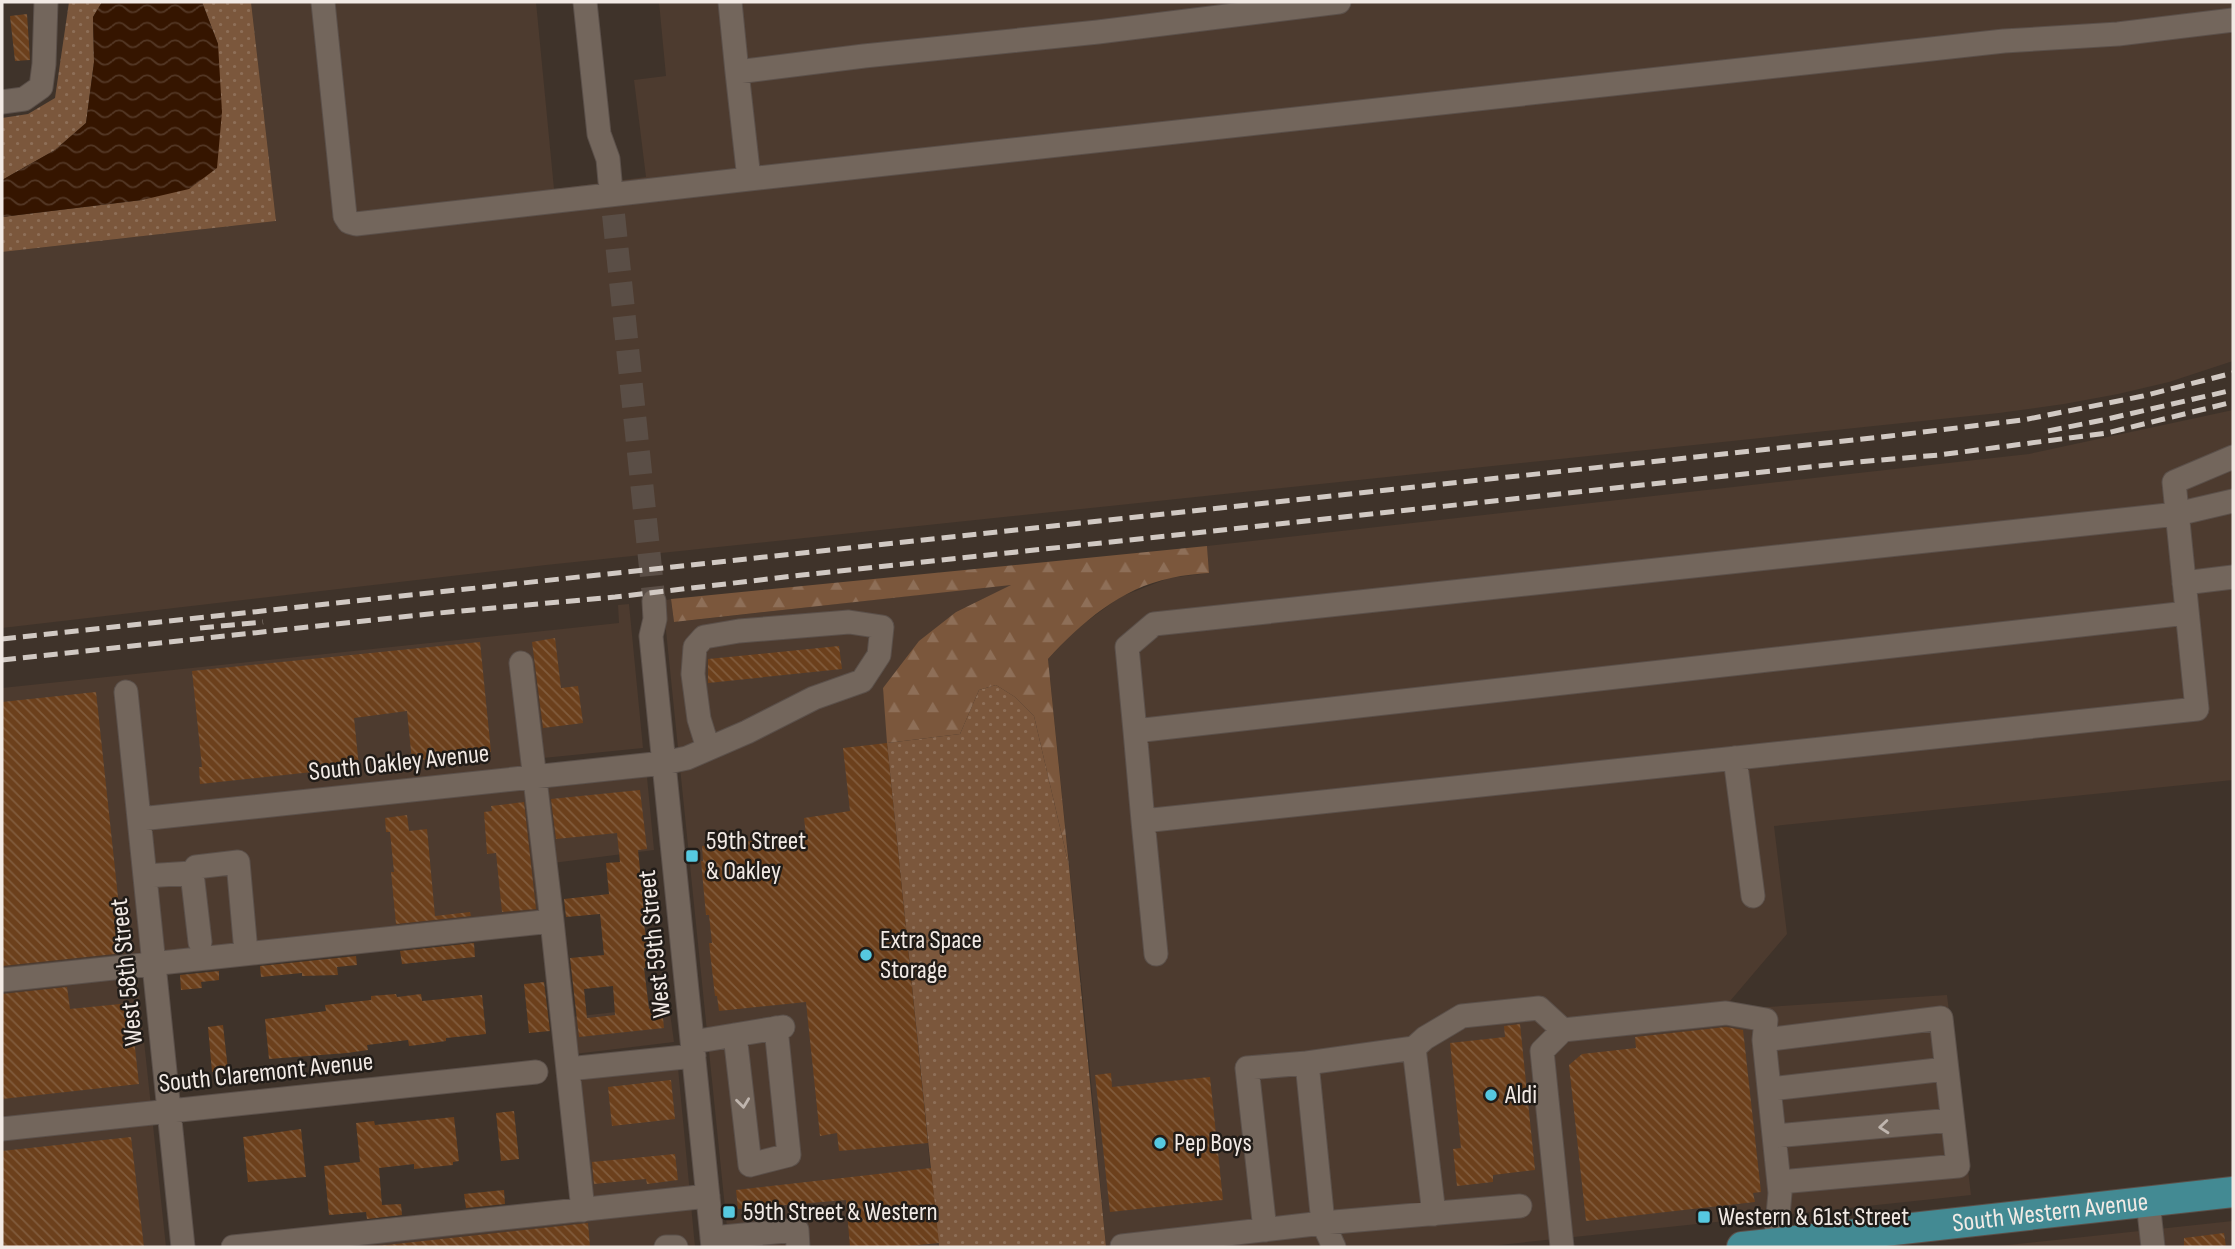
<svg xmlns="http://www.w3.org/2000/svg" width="2235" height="1249" font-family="'Sofia Sans Condensed',sans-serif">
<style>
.built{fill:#4d3b2f}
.grass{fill:url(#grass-dots)}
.forest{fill:url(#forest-firs)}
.water{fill:url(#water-waves)}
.building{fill:url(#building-back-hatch);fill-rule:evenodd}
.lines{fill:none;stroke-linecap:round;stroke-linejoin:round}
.minor-tunnel{stroke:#5a4e46;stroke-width:23;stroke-dasharray:23 11;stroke-linecap:butt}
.minor-casing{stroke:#5b504a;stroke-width:25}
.major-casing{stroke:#5b504a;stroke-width:32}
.minor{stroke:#73665c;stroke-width:23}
.major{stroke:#438a93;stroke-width:30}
.rail{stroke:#d1c9c3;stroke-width:5;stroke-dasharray:14 7;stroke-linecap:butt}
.oneway{stroke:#bfb5ae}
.poi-dot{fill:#56c9e0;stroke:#211c18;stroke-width:2.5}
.labels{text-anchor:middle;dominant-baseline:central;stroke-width:5;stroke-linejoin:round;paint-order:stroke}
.street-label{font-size:26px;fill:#f2eae5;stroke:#211c18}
.poi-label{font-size:26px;fill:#f2eae5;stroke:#211c18;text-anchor:start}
</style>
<defs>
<pattern id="grass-dots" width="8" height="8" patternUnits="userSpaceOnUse" patternTransform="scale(1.75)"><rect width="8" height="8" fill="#7b573c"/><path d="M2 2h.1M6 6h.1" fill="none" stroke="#8e6f58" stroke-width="1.8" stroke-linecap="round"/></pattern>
<pattern id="forest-firs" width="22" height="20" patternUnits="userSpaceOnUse" patternTransform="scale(1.75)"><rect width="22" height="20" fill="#7b573c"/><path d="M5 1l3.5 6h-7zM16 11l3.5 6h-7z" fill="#8e6f58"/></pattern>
<pattern id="water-waves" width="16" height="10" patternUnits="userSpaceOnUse" patternTransform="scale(1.75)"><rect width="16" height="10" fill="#351500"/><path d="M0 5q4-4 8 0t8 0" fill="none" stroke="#533725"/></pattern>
<pattern id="building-back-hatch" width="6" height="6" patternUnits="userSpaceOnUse" patternTransform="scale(1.75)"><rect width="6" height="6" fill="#6c401c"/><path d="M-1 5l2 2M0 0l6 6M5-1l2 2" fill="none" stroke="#815c3d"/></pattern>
</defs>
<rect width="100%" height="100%" fill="#3f332a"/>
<path class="built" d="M251 2H536L554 189 646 177 634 80 666 76 659 2H2233V361L2169 382 2118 394 2064 404 1999 413 546 565 2 628V252L276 221Z
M2233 410V780L1774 826 1787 934 1725 1007H1767L1947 995 1971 1195 1480 1247H1106L1088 1048 1048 659 1075 630 1120 597 1169 578 1209 573 1207 546 2029 454Z
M1014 584 956 612 883 688 938 1247H729L663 601 671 599 674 622Z
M629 604 643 748 533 759 536 789 647 777 654 850 545 864 552 921 136 966 166 1247H2V688L619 623 618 605Z
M669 1006 674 1042 566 1055 562 1018Z
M678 1068 695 1247H233L583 1210 569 1079Z
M2233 1221V1247H1989Z"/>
<path class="grass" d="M69 2H102L93 17 94 62 86 123 55 150 2 180V118L28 114 55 98Z
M202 2H251L276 221 2 252V217L142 200 218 44Z
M996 685 1015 697 1034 716 1069 866 1106 1247H939L887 743 960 734 979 690Z"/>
<path class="forest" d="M1207 546 1209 573C1197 574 1184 575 1171 578 1121 588 1081 623 1048 659L1069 866 1034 716 1015 697 996 685 979 690 960 734 887 743 883 688 919 641 956 612 1011 585 674 622 671 599Z"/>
<path class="water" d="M102 2H202L218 44 222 112 217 168 189 189 142 200 2 217V180L55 150 86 123 94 62 93 17Z"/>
<path class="building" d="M27 14 30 60 15 61 10 16Z
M555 638 561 688 578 686 583 723 543 728 532 642Z
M480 642 491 752 412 761 407 711 354 718 359 767 200 784 199 767H202L192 671Z
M839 646 842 669 708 683V659Z
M96 692 124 953 2 966V702Z
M887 743 928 1143 839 1151 837 1133 820 1136 806 1002 719 1011 717 996H715L709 943H712L709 915H706L701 861H703L702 846 806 835 804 818 850 811 843 748Z
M640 790 647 849 638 850 644 908 642 909 650 968H644L649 1009 662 1008 664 1028 579 1037 570 958 604 955 600 914 566 917 564 899 609 894 606 863 620 862 617 833 556 839 551 799ZM613 986 615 1015 587 1018 584 989Z
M524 802 536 909 502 912 496 853 487 854 484 812 492 811 491 806Z
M407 815 409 831 427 829 435 916 470 912 471 916 396 924 391 872H394L390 832H386L385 818Z
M474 943 475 957 402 964 400 951Z
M356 956 357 965 337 967 338 975 302 976V973L261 977 260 966Z
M219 971V980L201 982 202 988 181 990 180 975Z
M544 982 550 1031 529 1033 524 984Z
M67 987 70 1009 130 1003 139 1084 2 1099V994Z
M396 994 397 997 421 994 422 1001 482 995 486 1034 446 1038V1041L426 1044 409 1046 408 1040 367 1045 368 1050 347 1053 269 1059 265 1019 326 1011 325 1005 371 1000V996Z
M1520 1024 1535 1170 1493 1175V1182L1457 1186 1453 1149 1461 1148 1450 1043 1505 1037 1504 1026Z
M223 1025 228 1070 212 1072 208 1027Z
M1726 1027 1743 1030 1761 1192 1753 1193 1755 1202 1586 1221 1569 1065 1582 1054 1636 1048 1635 1037Z
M1111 1073 1112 1087 1210 1077 1223 1200 1110 1212 1095 1075Z
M671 1080 675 1119 612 1126 608 1087Z
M514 1111 519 1159 501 1161 496 1113Z
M454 1117 459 1161 453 1162V1165L414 1169V1164L379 1168 382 1205 401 1204 402 1215 367 1219 366 1212 329 1215 324 1166 360 1162 356 1123 374 1121 375 1125Z
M301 1129 306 1177 248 1182 243 1137Z
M131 1137 144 1247H2V1151Z
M675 1154 678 1180 647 1184 646 1179 594 1184 592 1162Z
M931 1168 939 1243 898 1247H850L846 1200 738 1209 736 1190Z
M504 1190 505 1204 466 1208 464 1194Z
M588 1223 590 1247H378V1246Z
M2224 1233 2226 1247H2184V1238Z"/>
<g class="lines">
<path class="minor-tunnel" d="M610 181 654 601"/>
<defs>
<path id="minor" d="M323 2 345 216 349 222 356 224 749 179
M585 2 599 134 608 159 610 181
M730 2 737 72 864 56 1098 32 1339 2
M737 72 749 179 2004 41 2118 34 2233 20
M2 102 24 99 41 87 44 64 46 2
M2184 583 2233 577
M654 601 655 619 651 636 713 1247
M521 663 552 921 583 1210
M126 692 183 1247
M1135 731 1127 647 1154 624 2177 514 2233 501
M1735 758 1753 896
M140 819 664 763 687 758 747 732 814 698 862 681 879 655 882 627 849 622 739 631 704 637 695 647 693 674 699 719 708 748
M1143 821 1135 731 2187 613
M192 873 200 942
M145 876 192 873 196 867 238 862 245 941
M1156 954 1143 821 2197 709 2174 482 2233 457
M2 980 552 921
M735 1035 750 1165 789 1155 776 1028
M1764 1040 1941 1018 1958 1166 1780 1182
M693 1042 783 1027
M1414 1048 1434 1214
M1307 1063 1414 1048 1425 1038 1462 1016 1539 1008 1563 1030
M568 1069 694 1056
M1770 1089 1946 1069
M2 1129 536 1072
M1775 1136 1952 1120
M2148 1202 2153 1247
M1265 1230 1247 1068 1307 1063 1323 1223 1334 1247
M712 1238 797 1230 798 1247
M1122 1246 1323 1223 1520 1206
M233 1247 708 1196
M666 1247H676
M1562 1247 1542 1051 1563 1030 1726 1013 1766 1020 1764 1040 1780 1193 1775 1247"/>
<g id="major">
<path id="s1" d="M1742 1247 2233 1192"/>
</g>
</defs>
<use href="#minor" class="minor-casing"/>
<use href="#major" class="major-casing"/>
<use href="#minor" class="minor"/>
<use href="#major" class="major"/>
<path class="rail" d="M2048 431 2103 420 2233 390
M200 628 263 622
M2 639 1890 436 2023 420 2143 396 2233 373
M2 660 439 613 615 597 802 575 1857 462 1939 455 2107 433 2233 402"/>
</g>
<defs><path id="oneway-chevron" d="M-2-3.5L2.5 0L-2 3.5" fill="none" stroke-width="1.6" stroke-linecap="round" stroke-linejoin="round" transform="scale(1.75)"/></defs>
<g class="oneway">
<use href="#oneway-chevron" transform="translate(743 1103) rotate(83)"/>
<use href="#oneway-chevron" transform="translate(1884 1127) rotate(175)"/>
</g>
<g class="poi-dot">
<rect x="685" y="849" width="14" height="14" rx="3.5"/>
<circle cx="866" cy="955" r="7"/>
<circle cx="1491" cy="1095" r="7"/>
<circle cx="1160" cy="1143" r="7"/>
<rect x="722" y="1205" width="14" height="14" rx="3.5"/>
<rect x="1697" y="1210" width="14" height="14" rx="3.5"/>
</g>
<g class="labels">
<g class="street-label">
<text transform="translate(399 763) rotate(-6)">South Oakley Avenue</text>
<text transform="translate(655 944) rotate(-96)">West 59th Street</text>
<text transform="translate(127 972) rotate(-96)">West 58th Street</text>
<text transform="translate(266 1073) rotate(-6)">South Claremont Avenue</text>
<text stroke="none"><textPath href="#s1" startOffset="310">South Western Avenue</textPath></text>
</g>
<g class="poi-label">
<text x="706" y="841">59th Street<tspan x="706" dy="30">&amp; Oakley</tspan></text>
<text x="880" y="940">Extra Space<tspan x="880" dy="30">Storage</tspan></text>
<text x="1505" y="1095">Aldi</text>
<text x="1174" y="1143">Pep Boys</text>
<text x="743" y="1212">59th Street &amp; Western</text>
<text x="1718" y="1217">Western &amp; 61st Street</text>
</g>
</g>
<rect width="2235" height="1249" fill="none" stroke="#f2eae5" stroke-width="7"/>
</svg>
